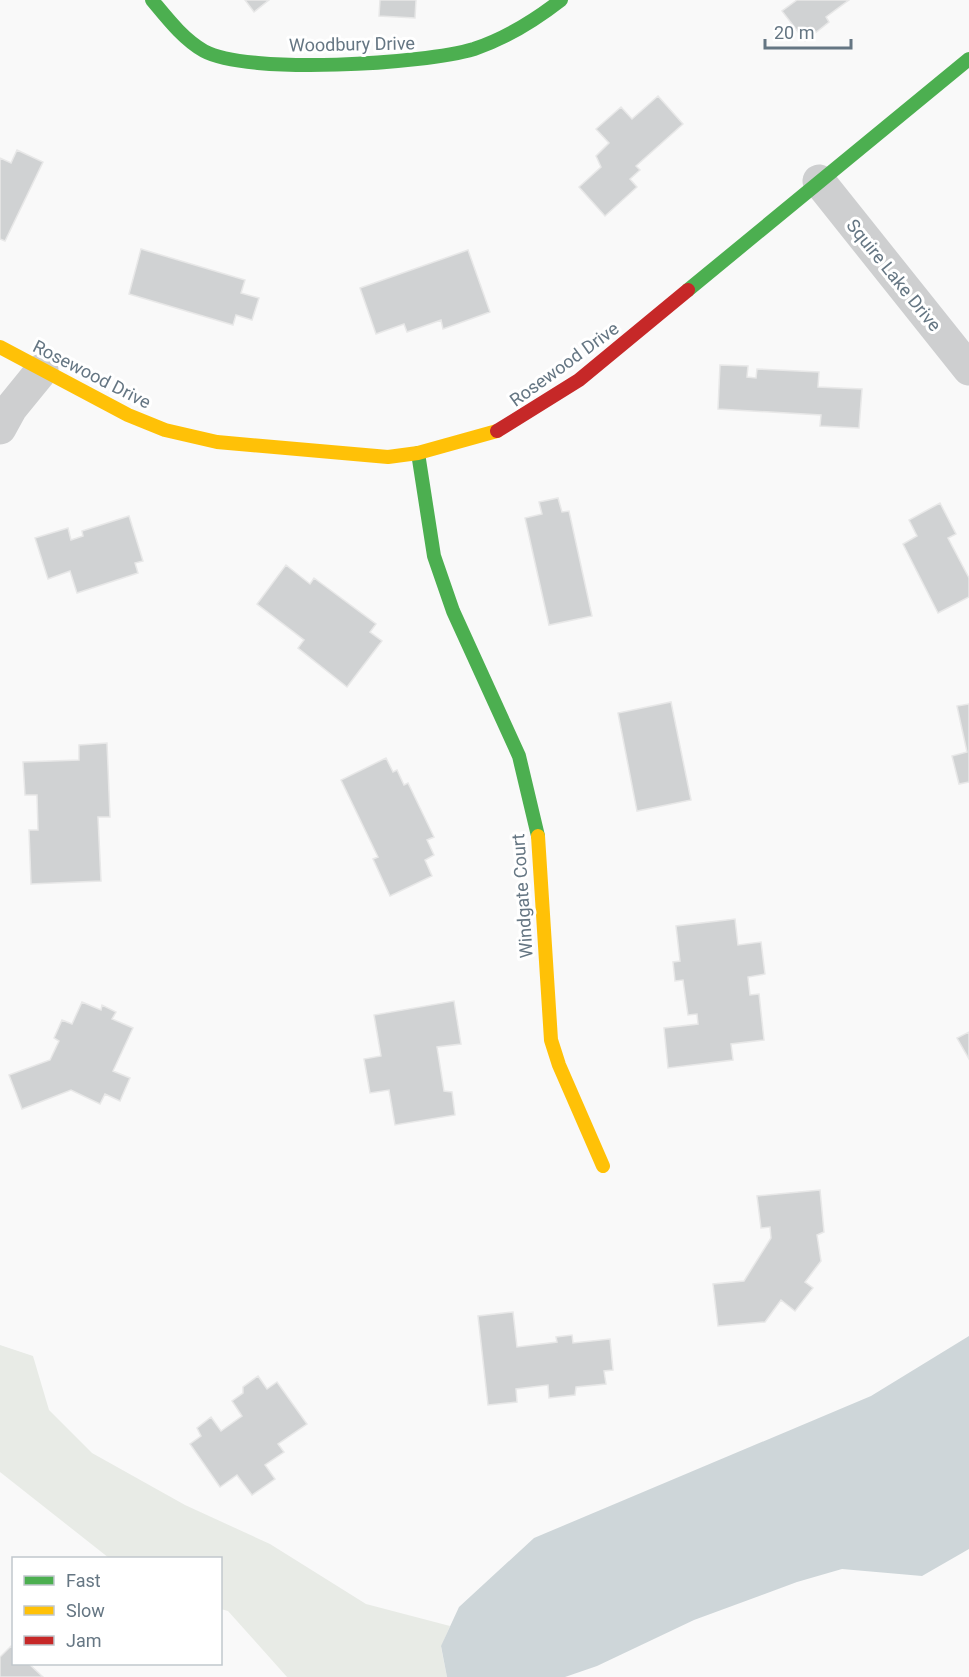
<svg xmlns="http://www.w3.org/2000/svg" width="969" height="1677" font-family="Roboto,sans-serif">
<style>
.green{fill:#e8ebe6}
.water{fill:#ced6d9}
.building{fill:#d0d2d3;stroke:#e8e8e8;stroke-width:1.5}
.lines{fill:none;stroke-linecap:round;stroke-linejoin:round}
.street{stroke:#cecfd0;stroke-width:33}
.fast{stroke:#4caf50;stroke-width:14}
.slow{stroke:#ffc107;stroke-width:14}
.jam{stroke:#c62828;stroke-width:14}
.labels{text-anchor:middle;dominant-baseline:central;stroke-width:6;stroke-linejoin:round;paint-order:stroke}
.street-label{font-size:18px;fill:#657683;stroke:#fff}
</style>
<rect width="100%" height="100%" fill="#f9f9f9"/>
<path class="green" d="M0 1345 33 1356 49 1410 92 1453 185 1505 270 1544 366 1604 450 1626 441 1647 447 1677H287L228 1611 221 1609 220 1558H109L0 1472Z"/>
<path class="water" d="M969 1336V1549L922 1576 842 1569 797 1582 694 1620 597 1666 565 1677H447L441 1646 459 1607 534 1538 871 1396Z"/>
<path class="building" d="M245 0H269L254 12Z
M380 0H416L415 18 379 16Z
M797 0H849L826 17 829 22 805 41 782 11Z
M658 96 683 124 636 166 640 170 630 179 637 187 605 216 579 187 601 167 596 156 609 143 596 129 621 107 632 119Z
M17 150 43 162 5 241 0 239V158L11 163Z
M141 249 245 280 241 293 259 298 252 320 236 315 233 325 129 294Z
M468 250 490 312 443 329 441 320 407 332 404 324 376 334 360 288Z
M720 365 748 366 747 377 756 378 757 369 819 372 818 387 862 389 859 428 820 426 821 415 718 409Z
M558 498 562 512 569 511 592 616 549 625 525 518 542 514 539 502Z
M940 503 956 534 948 538 969 578V597L938 613 903 544 917 536 909 520Z
M129 516 143 561 135 563 138 573 77 593 70 571 48 579 35 538 68 528 71 540 83 536 82 531Z
M286 565 310 584 314 578 376 624 370 632 382 641 347 687 298 648 304 640 257 604Z
M671 702 691 800 637 811 618 713Z
M969 704V782L959 784 952 756 967 752 957 706Z
M107 743 110 817H98L101 881 31 884 29 830H38L37 795H25L23 762 79 760V745Z
M386 758 393 772 397 770 404 785 408 783 434 837 427 840 434 855 425 860 432 876 390 896 373 859 378 857 341 780Z
M735 919 738 945 761 942 765 974 748 977 750 995 759 994 764 1040 731 1044 733 1060 668 1068 664 1028 698 1024 697 1014 688 1015 683 980 675 981 673 962 680 961 676 926Z
M454 1001 461 1044 437 1047 444 1091 452 1092 455 1115 395 1125 389 1090 370 1093 364 1059 381 1056 374 1015Z
M82 1002 101 1010 102 1005 116 1012 112 1019 133 1028 113 1071 130 1078 120 1101 105 1094 100 1104 71 1090 22 1109 9 1075 50 1060 59 1041 54 1038 62 1020 72 1024Z
M969 1032V1059L957 1038Z
M820 1190 824 1232 817 1235 821 1261 805 1282 813 1288 795 1311 781 1300 765 1322 718 1326 713 1284 744 1281 771 1238 770 1227 761 1228 757 1196Z
M513 1312 517 1347 557 1342 556 1337 572 1335 573 1343 610 1339 613 1370 604 1371 606 1384 576 1387 575 1395 549 1398 548 1385 516 1389 517 1402 488 1405 478 1316Z
M258 1376 267 1389 277 1382 307 1424 278 1444 284 1452 265 1465 275 1479 252 1495 237 1475 220 1487 190 1444 201 1436 197 1428 211 1417 221 1431 242 1416 232 1401 243 1393V1387Z
M11 1646 14 1649V1664H29L43 1677H0V1657Z"/>
<g class="lines">
<path class="street" d="M819 181 969 369
M0 428 11 408 42 370"/>
<path class="fast" d="M152 0C167 18 183 39 204 51 248 75 424 64 474 49 507 38 534 21 561 0
M688 290 969 59
M418 453 434 556 453 611 519 756 538 836"/>
<path class="slow" d="M0 347 128 415 165 430 217 442 388 457 418 453 497 431
M538 836 551 1040 559 1065 603 1166"/>
<path class="jam" d="M497 431 579 380 688 290"/>
</g>
<g class="labels">
<g class="street-label">
<text transform="translate(352 44) rotate(-1)">Woodbury Drive</text>
<text transform="translate(894 275) rotate(51)">Squire Lake Drive</text>
<text transform="translate(564 364) rotate(-36)">Rosewood Drive</text>
<text transform="translate(92 374) rotate(27)">Rosewood Drive</text>
<text transform="translate(522 896) rotate(-94)">Windgate Court</text>
</g>
</g>
<rect x="12" y="1557" width="210" height="108" fill="#ffffff" stroke="#c1c8cd" stroke-width="1.5"/>
<rect x="24" y="1576" width="30" height="9" fill="#4caf50" stroke="#c1c8cd" stroke-width="1.5"/>
<text x="66" y="1587" font-size="18" fill="#657683">Fast</text>
<rect x="24" y="1606" width="30" height="9" fill="#ffc107" stroke="#c1c8cd" stroke-width="1.5"/>
<text x="66" y="1617" font-size="18" fill="#657683">Slow</text>
<rect x="24" y="1636" width="30" height="9" fill="#c62828" stroke="#c1c8cd" stroke-width="1.5"/>
<text x="66" y="1647" font-size="18" fill="#657683">Jam</text>
<path d="M765 39v9h86v-9" fill="none" stroke="#657683" stroke-width="3"/>
<text x="774" y="39" font-size="18" fill="#657683" stroke="#ffffff" stroke-width="4.5" paint-order="stroke">20 m</text>
</svg>
